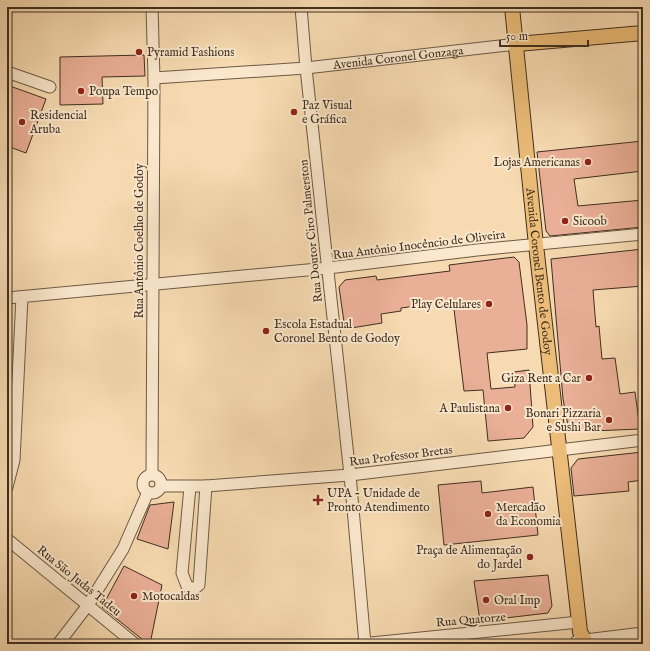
<svg xmlns="http://www.w3.org/2000/svg" width="650" height="651" font-family="'IM FELL English',serif">
<style>
.building{fill:#eaaf97;stroke:#3f2f20}
.lines{fill:none;stroke-linecap:round;stroke-linejoin:round}
.minor-casing{stroke:#6d5a44;stroke-width:13}
.major-casing{stroke:#3f2f20;stroke-width:16}
.minor{stroke:#fae7cc;stroke-width:11}
.major{stroke:#ecbd78;stroke-width:14}
.poi-dot{fill:#8f2418;stroke:#fae7cc;stroke-width:1.5}
.labels{text-anchor:middle;dominant-baseline:central;stroke-width:4;stroke-linejoin:round;paint-order:stroke}
.poi-label{font-size:12px;fill:#3f2f20;stroke:#fae7cc;text-anchor:start}
.street-label{font-size:12px;fill:#3f2f20;stroke:#fae7cc}
</style>
<rect width="100%" height="100%" fill="#f7dab1"/>
<filter id="stains"><feTurbulence type="fractalNoise" baseFrequency=".005" numOctaves="4"/><feColorMatrix values="0 0 0 0 .2 0 0 0 0 .09 0 0 0 0 .02 0 0 0 .5 -.17"/></filter>
<radialGradient id="worn" r=".72"><stop offset=".6" stop-color="#630" stop-opacity="0"/><stop offset="1" stop-color="#630" stop-opacity=".3"/></radialGradient>
<path class="building" d="M144 55 145 76 102 77 103 104 60 105V57Z
M7 85 46 99 26 153 7 146Z
M643 141V171L574 179 578 206 643 200V227L550 236 546 231 537 152Z
M643 249V286L593 290 596 327 599 326 602 359 615 358 620 394 635 392 640 429 591 431 572 430V427L568 426 563 399 551 259Z
M514 257 519 262 527 325V349L487 353 491 389 515 387 514 372 529 370 533 427 524 438 488 441 483 390 464 391 453 301 401 308V311L381 314 382 323 345 329 339 287 345 280 376 276 377 280 450 271 449 265Z
M643 452V480L628 482 629 491 574 496 571 468 578 459Z
M481 481 482 493 533 487 538 535 444 545 438 485Z
M174 502 168 549 137 539 150 505Z
M124 566 162 585 150 644H148L102 607Z
M548 575 552 606 548 613 480 621 474 581Z"/>
<g class="lines">
<defs>
<g id="minor">
<path d="M301 7 306 68 350 475 365 644"/>
<path d="M7 72 50 87"/>
<path id="s1" d="M154 78 306 68 517 44"/>
<path d="M7 298 328 268 477 250 643 234"/>
<path d="M152 474 154 78 152 7"/>
<circle cx="152" cy="484" r="9"/>
<path d="M161 486H206L350 475 643 440"/>
<path d="M7 487 14 460 22 297"/>
<path d="M190 487 182 573 187 586 194 589 199 585 206 486"/>
<path d="M7 539 135 644"/>
<path d="M577 641 643 633"/>
<path d="M58 644 88 605 123 549 148 492"/>
<path d="M361 644 579 622"/>
</g>
<g id="major">
<path id="s2" d="M512 7 536 245 579 622 580 632 587 644"/>
<path d="M517 44 643 33"/>
</g>
</defs>
<use href="#minor" class="minor-casing"/>
<use href="#major" class="major-casing"/>
<use href="#minor" class="minor"/>
<use href="#major" class="major"/>
</g>
<g class="poi-dot">
<circle cx="139" cy="52" r="4"/>
<circle cx="81" cy="91" r="4"/>
<circle cx="294" cy="112" r="4"/>
<circle cx="22" cy="122" r="4"/>
<circle cx="588" cy="162" r="4"/>
<circle cx="565" cy="221" r="4"/>
<circle cx="489" cy="304" r="4"/>
<circle cx="266" cy="331" r="4"/>
<circle cx="589" cy="378" r="4"/>
<circle cx="508" cy="408" r="4"/>
<circle cx="609" cy="420" r="4"/>
<path d="M316 494h4v4h4v4h-4v4h-4v-4h-4v-4h4z"/>
<circle cx="488" cy="514" r="4"/>
<circle cx="530" cy="557" r="4"/>
<circle cx="134" cy="596" r="4"/>
<circle cx="486" cy="600" r="4"/>
</g>
<g class="labels">
<g class="poi-label">
<text x="147" y="52">Pyramid Fashions</text>
<text x="89" y="91">Poupa Tempo</text>
<text x="302" y="105">Paz Visual<tspan x="302" dy="14">e Gráfica</tspan></text>
<text x="30" y="115">Residencial<tspan x="30" dy="14">Aruba</tspan></text>
<text x="580" y="162" text-anchor="end">Lojas Americanas</text>
<text x="573" y="221">Sicoob</text>
<text x="481" y="304" text-anchor="end">Play Celulares</text>
<text x="274" y="324">Escola Estadual<tspan x="274" dy="14">Coronel Bento de Godoy</tspan></text>
<text x="581" y="378" text-anchor="end">Giza Rent a Car</text>
<text x="500" y="408" text-anchor="end">A Paulistana</text>
<text x="601" y="413" text-anchor="end">Bonari Pizzaria<tspan x="601" dy="14">e Sushi Bar</tspan></text>
<text x="327" y="493">UPA - Unidade de<tspan x="327" dy="14">Pronto Atendimento</tspan></text>
<text x="496" y="507">Mercadão<tspan x="496" dy="14">da Economia</tspan></text>
<text x="522" y="550" text-anchor="end">Praça de Alimentação<tspan x="522" dy="14">do Jardel</tspan></text>
<text x="142" y="596">Motocaldas</text>
<text x="494" y="600">Oral Imp</text>
</g>
<g class="street-label">
<text stroke="none"><textPath href="#s1" startOffset="245">Avenida Coronel Gonzaga</textPath></text>
<text transform="translate(311 231) rotate(-96)">Rua Doutor Ciro Palmerston</text>
<text transform="translate(139 241) rotate(-90)">Rua Antônio Coelho de Godoy</text>
<text transform="translate(419 245) rotate(-7)">Rua Antônio Inocêncio de Oliveira</text>
<text stroke="none"><textPath href="#s2" startOffset="266">Avenida Coronel Bento de Godoy</textPath></text>
<text transform="translate(401 456) rotate(-7)">Rua Professor Bretas</text>
<text transform="translate(79 581) rotate(39)">Rua São Judas Tadeu</text>
<text transform="translate(471 620) rotate(-5)">Rua Quatorze</text>
</g>
</g>
<rect width="650" height="651" fill="none" stroke="#f7dab1" stroke-width="24"/>
<rect x="8" y="8" width="634" height="635" fill="none" stroke="#3f2f20" stroke-width="2"/>
<rect x="12" y="12" width="626" height="627" fill="none" stroke="#3f2f20"/>
<path d="M500 40v6h88v-6" fill="none" stroke="#3f2f20" stroke-width="2"/>
<text x="506" y="40" font-size="12" fill="#3f2f20" stroke="#fae7cc" stroke-width="3" paint-order="stroke">50 m</text>
<rect width="100%" height="100%" filter="url(#stains)"/>
<rect width="100%" height="100%" fill="url(#worn)"/>
</svg>
